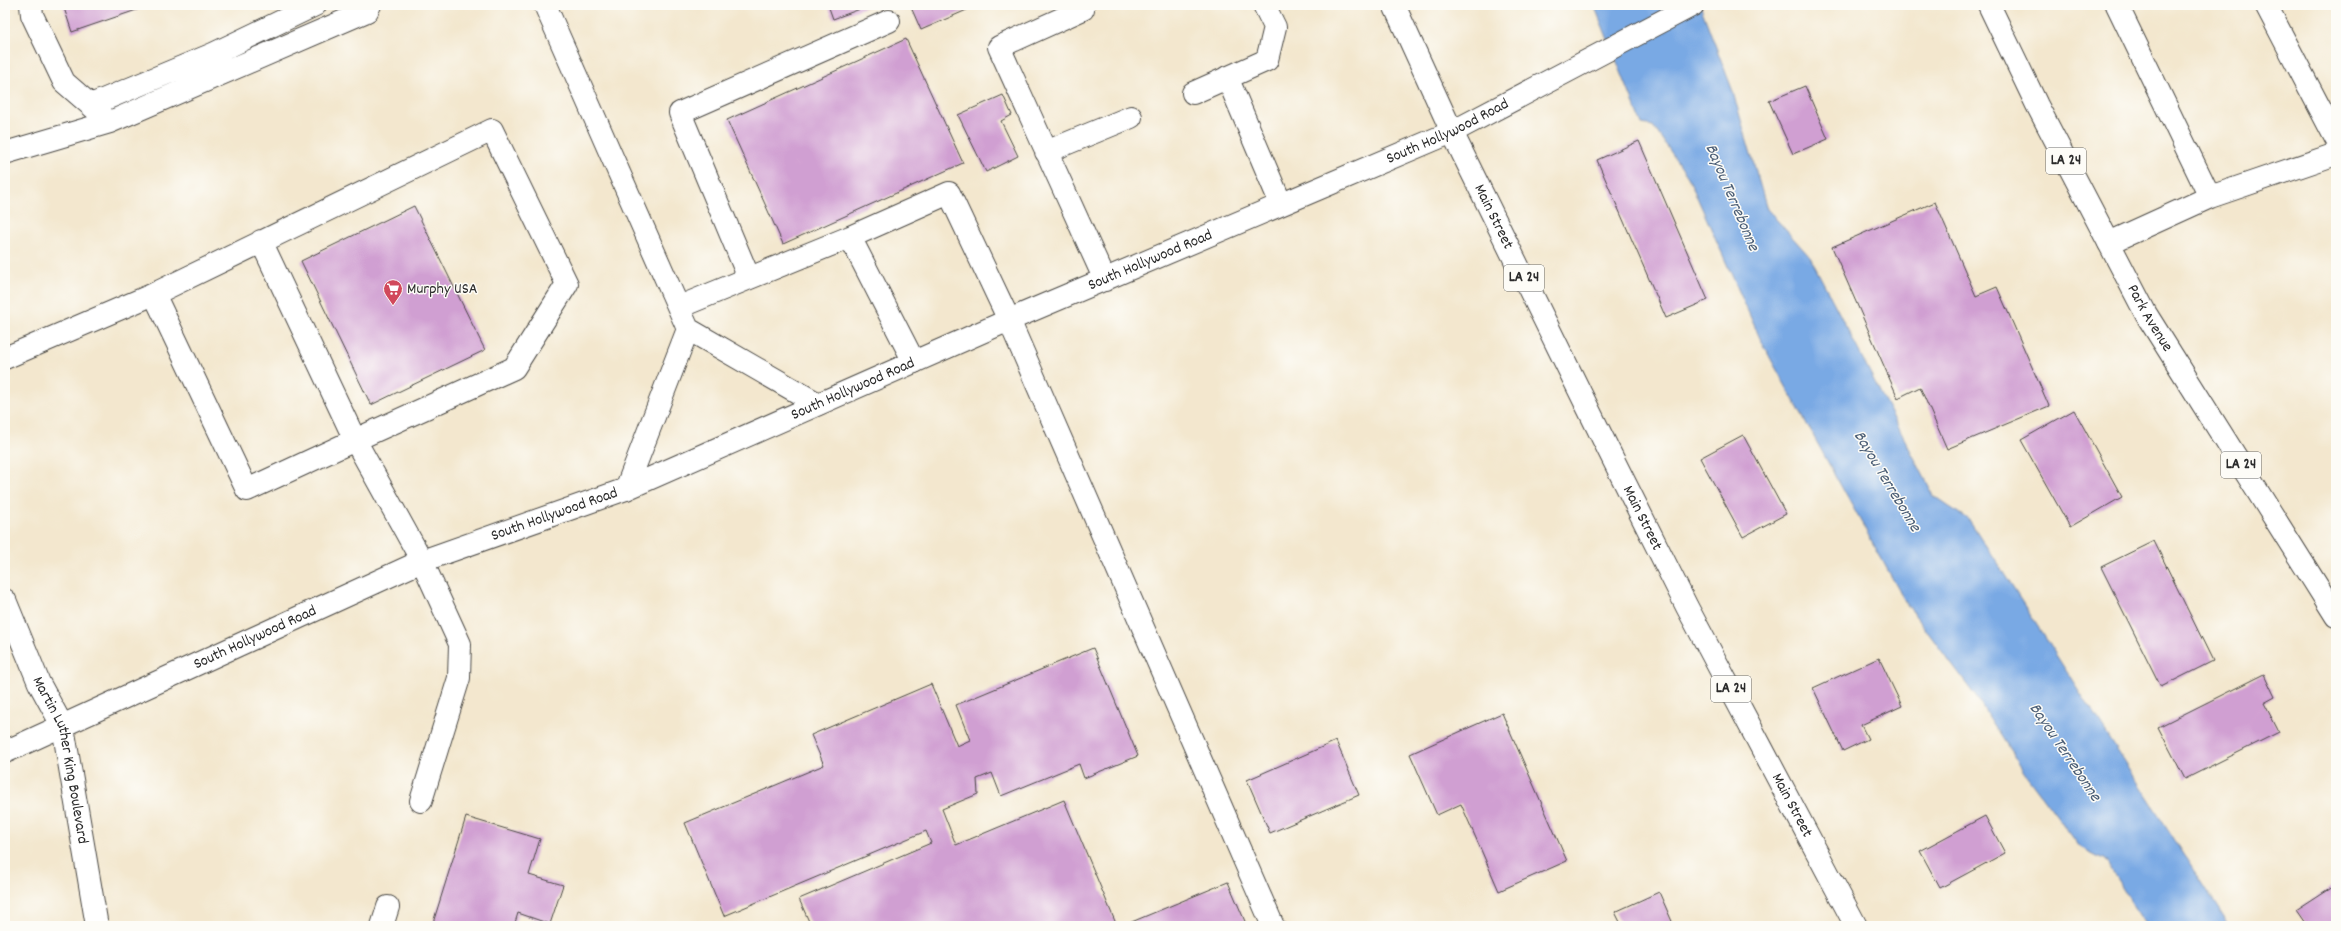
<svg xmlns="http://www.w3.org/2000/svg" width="2341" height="931" font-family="Dekko,sans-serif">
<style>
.water{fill:#79a9e4;stroke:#526a88}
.building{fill:#d09fd2}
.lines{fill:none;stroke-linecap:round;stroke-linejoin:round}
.service-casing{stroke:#494743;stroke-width:24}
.secondary-casing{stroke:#494743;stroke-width:24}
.primary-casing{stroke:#494743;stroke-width:24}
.service{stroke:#fff;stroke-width:22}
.secondary{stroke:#fff;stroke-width:22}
.primary{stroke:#fff;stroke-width:22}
.labels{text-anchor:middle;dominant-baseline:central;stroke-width:3;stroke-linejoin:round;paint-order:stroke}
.shield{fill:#fdfcf7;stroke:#6a6a68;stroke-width:1}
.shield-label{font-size:15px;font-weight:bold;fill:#2b2b2b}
.street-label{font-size:16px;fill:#2b2b2b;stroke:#fdfcf7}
.poi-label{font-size:16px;fill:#2b2b2b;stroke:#fdfcf7;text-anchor:start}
.water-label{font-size:17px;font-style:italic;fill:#4a5d75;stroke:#fdfcf7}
</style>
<rect width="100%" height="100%" fill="#fdfcf7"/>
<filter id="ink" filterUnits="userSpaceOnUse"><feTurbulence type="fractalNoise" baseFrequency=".025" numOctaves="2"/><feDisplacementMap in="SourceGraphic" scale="8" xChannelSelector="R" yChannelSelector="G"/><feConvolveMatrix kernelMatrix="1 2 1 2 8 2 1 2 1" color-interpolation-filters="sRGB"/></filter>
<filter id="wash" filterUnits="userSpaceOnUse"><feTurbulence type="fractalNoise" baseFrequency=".012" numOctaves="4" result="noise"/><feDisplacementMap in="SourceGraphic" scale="16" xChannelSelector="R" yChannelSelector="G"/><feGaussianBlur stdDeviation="0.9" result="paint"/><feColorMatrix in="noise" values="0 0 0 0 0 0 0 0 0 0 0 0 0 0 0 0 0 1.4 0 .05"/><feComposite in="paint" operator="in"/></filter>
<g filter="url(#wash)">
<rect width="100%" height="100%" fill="#f3e7ce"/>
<path class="water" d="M1594 5H1700L1732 89 1767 209 1810 257 1934 496 1970 521 2230 926H2146L2105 860 2080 847 2024 772 1979 701 1906 603 1763 345 1688 177 1653 126 1642 124Z"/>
<g id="blocks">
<path class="building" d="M63 5H151L72 32Z
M828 5H871L833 19Z
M910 5H978L921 30Z
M906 39 963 163 783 244 727 120Z
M1805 86 1828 139 1793 154 1769 101Z
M1003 95 1012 115 1001 121 1018 156 986 172 958 115Z
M1639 141 1708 300 1666 318 1597 160Z
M1935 202 1976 296 1997 287 2049 406 1947 449 1920 387 1898 398 1832 247Z
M414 206 485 350 371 405 301 261Z
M2074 410 2122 497 2070 527 2021 440Z
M1743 435 1786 514 1743 537 1700 458Z
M2154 541 2213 661 2161 687 2101 567Z
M1093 648 1138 756 1084 778 1079 764 1001 796 992 773 977 779 978 794 942 809 956 845 1064 800 1117 926H811L799 899 931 843 926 831 724 916 685 823 824 765 811 735 931 684 957 746 970 740 956 705Z
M1879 658 1902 706 1861 725 1868 739 1843 751 1813 688Z
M2264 674 2275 697 2264 703 2279 732 2185 779 2158 727Z
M1502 713 1567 861 1499 891 1461 804 1437 815 1410 754Z
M1336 741 1359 795 1270 833 1247 780Z
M1985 816 2005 853 1940 888 1920 851Z
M466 817 540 839 529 875 563 885 550 924 518 913 514 926H432Z
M1228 882 1247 926H1122Z
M2336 884V926H2307L2296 910Z
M1659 892 1674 926H1622L1615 912Z"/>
</g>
</g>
<g filter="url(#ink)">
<use href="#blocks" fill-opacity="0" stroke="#494743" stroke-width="1"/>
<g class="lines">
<defs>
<path id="service" d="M31 5 32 15 64 82 102 115
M545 5 688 329 626 489
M2117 5 2210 197 2336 154
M2266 5 2336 139
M1083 9 999 47 1105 280
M1227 77 1281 204
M1193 93 1267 60 1275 27 1264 5
M91 105 213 54 315 5
M1046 152 1131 117
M5 153 110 122 367 11 370 5
M850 237 914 362
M2109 243 2210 197
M749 278 680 113 889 21
M154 294 247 490 355 440 422 561 460 644 459 678 421 801
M679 307 850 237 949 193 1009 320 1273 926
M688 329 818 404
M5 358 154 294 492 130 567 284 514 368 355 440 261 241
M382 926 388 907"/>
<g id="secondary">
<path id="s1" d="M5 600 39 683 63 727 97 926"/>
<path id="s2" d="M5 752 422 561 626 489 1009 320 1452 132 1693 5"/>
</g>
<g id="primary">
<path id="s3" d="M1394 5 1452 132 1609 451 1687 607 1856 926"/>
<path id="s4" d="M1989 5 2037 105 2146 314 2336 616"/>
</g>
</defs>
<use href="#service" class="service-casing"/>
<use href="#secondary" class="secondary-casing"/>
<use href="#primary" class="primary-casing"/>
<use href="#service" class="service"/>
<use href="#secondary" class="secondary"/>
<use href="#primary" class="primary"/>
</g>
</g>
<defs>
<symbol id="supermarket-pin" viewBox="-11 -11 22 30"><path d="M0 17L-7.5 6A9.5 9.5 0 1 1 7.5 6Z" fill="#d1495b" stroke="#fdfcf7"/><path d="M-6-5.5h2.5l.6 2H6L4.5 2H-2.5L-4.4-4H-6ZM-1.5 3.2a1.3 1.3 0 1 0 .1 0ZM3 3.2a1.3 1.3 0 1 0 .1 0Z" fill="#fff"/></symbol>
</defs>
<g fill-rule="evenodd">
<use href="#supermarket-pin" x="382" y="278" width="22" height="30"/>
</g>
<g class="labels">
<g class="shield">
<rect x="2046" y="148" width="40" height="26" rx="3"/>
<rect x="1504" y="265" width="40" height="26" rx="3"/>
<rect x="2221" y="452" width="40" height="26" rx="3"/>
<rect x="1711" y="676" width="40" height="26" rx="3"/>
</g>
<g class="shield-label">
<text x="2066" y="161">LA 24</text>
<text x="1524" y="278">LA 24</text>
<text x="2241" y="465">LA 24</text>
<text x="1731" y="689">LA 24</text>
</g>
<g class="street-label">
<text stroke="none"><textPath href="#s2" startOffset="1571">South Hollywood Road</textPath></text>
<text stroke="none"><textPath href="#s3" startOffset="234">Main Street</textPath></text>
<text stroke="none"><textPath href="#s2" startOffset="1247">South Hollywood Road</textPath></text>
<text stroke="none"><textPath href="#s4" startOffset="352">Park Avenue</textPath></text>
<text stroke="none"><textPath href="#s2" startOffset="923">South Hollywood Road</textPath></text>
<text stroke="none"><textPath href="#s2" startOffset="599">South Hollywood Road</textPath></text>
<text stroke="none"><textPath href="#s3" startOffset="570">Main Street</textPath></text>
<text stroke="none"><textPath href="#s2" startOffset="275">South Hollywood Road</textPath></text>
<text stroke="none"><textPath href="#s1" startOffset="171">Martin Luther King Boulevard</textPath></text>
<text stroke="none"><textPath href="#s3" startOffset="894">Main Street</textPath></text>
</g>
<g class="poi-label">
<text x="407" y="289">Murphy USA</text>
</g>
<g class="water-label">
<text transform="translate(1731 198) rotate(67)">Bayou Terrebonne</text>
<text transform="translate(1886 482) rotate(59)">Bayou Terrebonne</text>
<text transform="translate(2064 753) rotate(56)">Bayou Terrebonne</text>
</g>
</g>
<rect width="2341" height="931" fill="none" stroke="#fdfcf7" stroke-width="20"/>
</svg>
